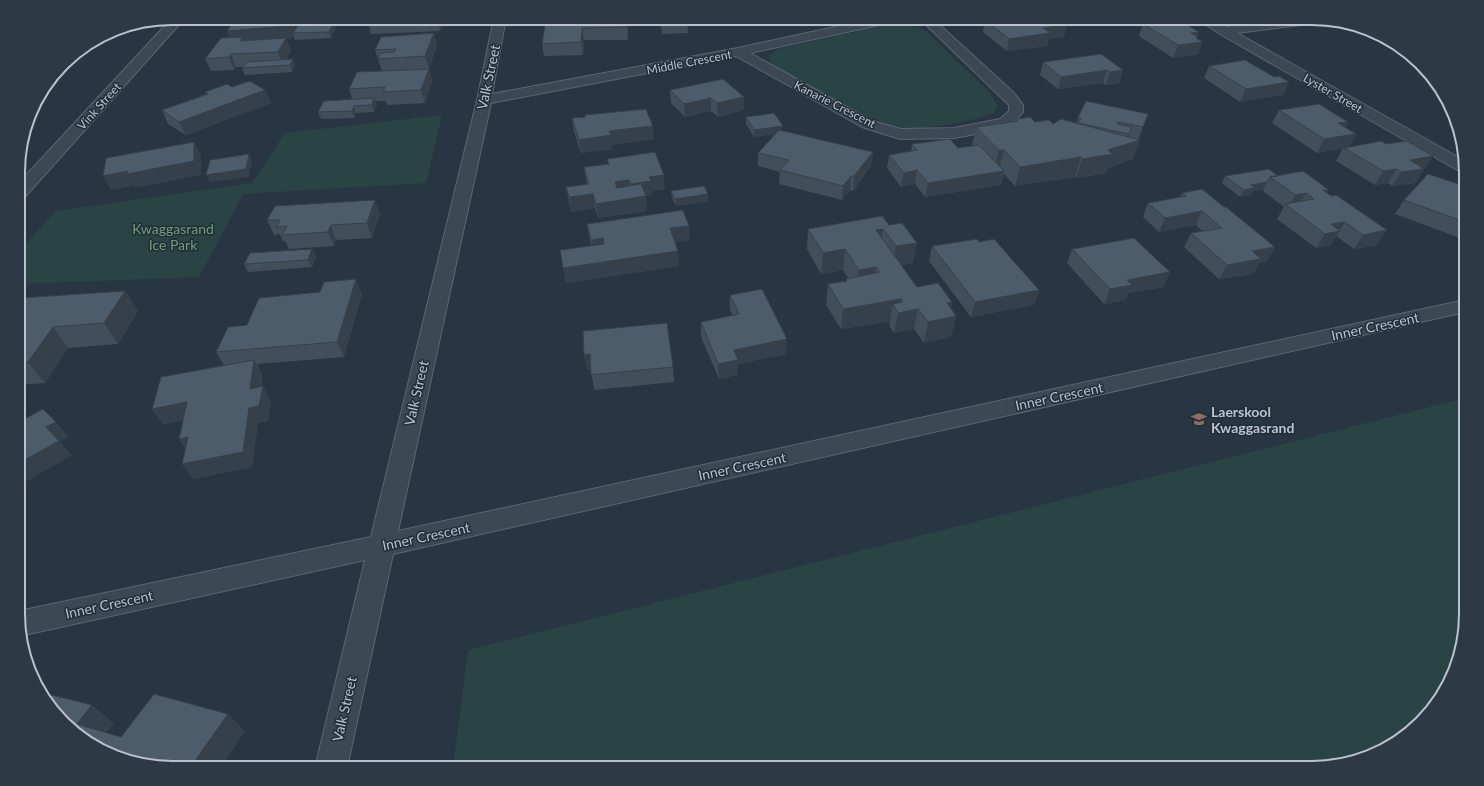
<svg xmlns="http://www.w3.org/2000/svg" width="1484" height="786" font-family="Lato,sans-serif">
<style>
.green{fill:#2a4445}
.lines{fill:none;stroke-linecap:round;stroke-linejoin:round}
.minor-casing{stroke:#5b6671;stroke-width:2}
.minor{fill:#3c4854;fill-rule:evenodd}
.wall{fill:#414f5b}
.shaded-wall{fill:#35404a}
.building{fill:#4c5c6a;stroke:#35404a}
.labels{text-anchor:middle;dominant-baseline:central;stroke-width:3;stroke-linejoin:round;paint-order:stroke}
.far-street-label{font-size:12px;fill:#bac3cd;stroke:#212d39}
.street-label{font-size:14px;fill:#bac3cd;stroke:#212d39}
.park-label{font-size:14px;fill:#719e78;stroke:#212d39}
.poi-label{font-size:14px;font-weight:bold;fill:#bac3cd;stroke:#212d39;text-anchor:start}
.rim{fill:none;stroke:#bac3cd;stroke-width:2}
</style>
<rect width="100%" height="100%" fill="#283644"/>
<path class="green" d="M890 24 917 27 926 31 989 92 997 105 994 113C970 122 917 132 891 127 885 126 879 123 873 121L771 65 769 56 774 51 783 48Z
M442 115 426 183 243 194 199 277 19 284V251L56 211 252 183 285 133Z
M1465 398 1466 614 1450 682 1428 716 1397 742 1361 760 1322 768H453L468 650Z"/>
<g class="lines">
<defs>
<path id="minor" d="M172 18H185L24 198 18 199V184Z
M494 18H506L492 94 738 48 876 18H899L897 21 893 22 750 53 872 121 901 129 954 128 1000 119 1009 111V105L919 18H932L1014 93 1023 105V112L1010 125 981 133 954 138 900 139 862 127 736 56 491 103 398 531 1465 300V312L393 554 347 768H315L365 560 20 636 19 611 371 537 477 100Z
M1196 18H1211L1227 27 1295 18H1312L1321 20 1316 23 1237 33 1465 161V173L1459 171 1220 34Z"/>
</defs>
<use href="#minor" class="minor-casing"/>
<use href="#minor" class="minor"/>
</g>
<path class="wall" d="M236 18H315L312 23 336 28 331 38 295 40 294 36 293 38 286 39 291 51 285 60 295 66 292 72 245 75 242 68 243 67H236L234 70 211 71 205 59 230 38 227 31Z
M370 18H447L446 24H442L440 31 371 34 368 22Z
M627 18 628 40H584L583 55 544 56 542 44 546 19Z
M660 18H699L687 19 688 33 662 34Z
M1060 18H1102L1101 22 1071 26Z
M985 20 1064 37 1049 39 1047 46 1007 51 983 32Z
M1143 24 1199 32 1197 37H1198V54L1173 58 1139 36Z
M437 45 429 69 432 81 425 103 387 105 386 101H375L377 105 374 112 356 113 354 118 321 119 318 112 352 99 349 89 382 71 375 50Z
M1043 62 1123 70 1119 83 1106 85 1103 83 1058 89 1040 75Z
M1209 66 1274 77 1289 82 1283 95 1240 102 1204 78Z
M723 79 744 110 718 117 711 111 685 117 671 103 670 90Z
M265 90 271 103 186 135 168 124 162 110 206 94 205 92Z
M1279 110 1345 127 1356 134 1349 147 1424 169 1423 170 1415 183 1392 186 1388 183 1375 185 1336 161 1343 148 1317 153 1272 123Z
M1148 114 1138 140H1140L1133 159 1108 168 1106 173 1076 178 1075 177 1015 186 1004 174 1001 185 925 197 915 184 901 187 887 168 889 155 911 151 912 144 958 148 972 146 976 127 1015 121 1016 119 1053 124 1077 123 1078 117Z
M746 117 782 131 873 152 871 166 853 191 850 190 842 200 779 184 780 172 758 166V153L776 134 754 137 746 124Z
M572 118 654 139 612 145V149L581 153 574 132Z
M607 159 665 189 652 191V195L646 196 647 211 598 218 595 208 571 212 566 187 587 184 584 167 608 164Z
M1225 176H1278L1329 190 1327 193 1377 245 1354 249 1336 236 1331 245 1316 248 1277 219 1284 207 1263 191 1264 189 1253 191 1251 195 1240 197 1222 183Z
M1465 186V240L1395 214 1404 200Z
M671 191 708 201 676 206 672 198Z
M1182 193 1275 247 1267 261 1259 263 1253 274 1219 279 1184 247 1191 233 1202 231 1196 225 1159 232 1143 217 1148 203 1179 198Z
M380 214 372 238 336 240 334 246 289 249 285 241H283L280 234 274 235 267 220Z
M882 216 913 263 901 265 917 287 952 302 951 308 956 316 951 337 924 343 914 329 894 333 889 325 890 321 841 329 826 305 828 284 846 281V279L848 278 843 270 821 274 807 249 808 229Z
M587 224 689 226 690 240 675 242 678 251 679 266 566 283 563 268 591 246Z
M979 242 1039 290 1034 305 971 317 929 261 932 246Z
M312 249 316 257 312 267 248 272 244 264Z
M1072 249 1164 287 1128 293 1126 300 1104 304 1067 263Z
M125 291 138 311 118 344 68 348 45 383 19 385V298Z
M362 294 344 357 257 364 262 375 261 387 271 401 268 421 258 423 252 467 193 479 186 449 179 439 183 420 163 424 152 409 224 365 216 352 247 325Z
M730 295 786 354 738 364V375L719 379 701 337V322L733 316 730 310Z
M584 355 673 367 674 382 594 390 591 370H587Z"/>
<path class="shaded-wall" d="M293 18H296L300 27 293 33 294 36 293 38 286 39 291 51 283 65 278 52 232 43 227 31Z
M307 18H315L310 26Z
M437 18H441L442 24 440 31Z
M444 18H447L446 24Z
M1073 18H1102L1101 22 1071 26Z
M334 22 336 28 331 38 329 32Z
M1067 25 1064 37 1049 39 1047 46 1007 51 1009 39 1043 28Z
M582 28 584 40 583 55 581 42Z
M1199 32 1194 43 1203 42 1198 54 1173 58 1178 45 1191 33Z
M434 33 437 45 429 69 432 81 425 103 421 90 429 69 425 56Z
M231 54 236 67 234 70 229 57Z
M293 59 295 66 292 72 290 65Z
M1107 70 1103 83 1058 89 1061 77Z
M1123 70 1119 83 1106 85 1110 72Z
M1289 82 1283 95 1240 102 1246 89Z
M265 90 271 103 186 135 179 122Z
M744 97V110L718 117 717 103Z
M374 98 377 105 374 112 372 105Z
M711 98V111L685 117 684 104Z
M354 106 356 113 354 118 352 111Z
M1348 122 1341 135 1338 123Z
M653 126 654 139 612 145V149L581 153 579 140 609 131Z
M783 126 782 133 754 137V130Z
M1132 127 1126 145 1140 140 1133 159 1108 168 1106 173 1076 178 1082 159 1125 145Z
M1356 134 1348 148H1343L1317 153 1324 139Z
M194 142 201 155V175L135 188 134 186 111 190 103 176Z
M999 150H1004L999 169 994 170Z
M873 152 871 166 853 191 854 176Z
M249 154 252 161 249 177 210 182 206 175Z
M1433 156 1415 183 1392 186 1401 172 1410 160Z
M1081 157 1075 177 1015 186 1020 167Z
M1397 169 1388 183 1375 185 1383 171Z
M917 170 915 184 901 187 904 173Z
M1004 171 1001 185 925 197 928 183Z
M664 175 665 189 652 191V195L632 198 631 184 649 177Z
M851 176 850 190 842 200 843 186Z
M629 180 631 194 617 196 615 182Z
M1267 182 1264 189 1253 191 1251 195 1240 197 1244 190 1251 185Z
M1323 190H1329L1321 204Z
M1306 193 1298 208 1289 207 1295 195Z
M593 194 595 208 571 212 569 197Z
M708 194V201L676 206 675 199Z
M646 196 647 211 598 218 596 204Z
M375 200 380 214 372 238 367 223Z
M1202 211 1196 225 1159 232 1165 218Z
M1345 222 1331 245 1316 248 1331 224Z
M331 225 336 240 334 246 328 232Z
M689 226 690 240 671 243 670 228Z
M883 229 880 249 876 230Z
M1387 230 1377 245 1354 249 1363 235Z
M603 238 605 253 593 254 591 240Z
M917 243 913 263 893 267 896 246Z
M1275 247 1267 261 1259 263 1253 274 1219 279 1227 265 1252 251Z
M312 249 316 257 312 267 308 260Z
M845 249 843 270 821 274 823 253Z
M678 251 679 266 566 283 563 268Z
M876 267 873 287 856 290 859 270Z
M1170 272 1164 287 1128 293 1126 300 1104 304 1110 289 1127 280Z
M356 279 362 294 344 357 337 342Z
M1039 290 1034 305 971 317 975 302Z
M125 291 138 311 118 344 104 323Z
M901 299 898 312 918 309 914 329 894 333 898 313 893 304 890 321 841 329 843 309Z
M952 302 949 318 956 316 951 337 924 343 928 322 947 303Z
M53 327 68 348 45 383 28 362Z
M787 339 786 354 738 364V375L719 379 718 364 734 350Z
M590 354 593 369 587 370 584 355Z
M254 360 262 375 258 404 250 389Z
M263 386 271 401 268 421 258 423 252 467 193 479 182 464 249 408Z
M187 402 197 417 163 424 152 409Z
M56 422 69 437 60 442 72 455 19 486V463L46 427Z
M188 437 189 454 179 439Z
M92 705 114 723 99 742 77 724Z
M228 714 245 731 221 768H190Z"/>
<path class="building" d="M236 18H293L288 26 227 31Z
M370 18H437V19L368 22Z
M557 18H626L627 27 582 28 581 42 542 44 546 19Z
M660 18H686L687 21 661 22Z
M1006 18H1057L1067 25 1043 28 1050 33 1009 39 985 20Z
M1179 20 1199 32 1191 33 1198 37 1196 38 1203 42 1178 45 1143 24Z
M334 22 329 32 293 33 299 24Z
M434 33 425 56 378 59 380 53 394 52 396 49 375 50 381 37Z
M243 37 240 41 286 38 278 52 231 54 229 57 205 59 221 38Z
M1101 54 1123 70 1110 72 1107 70 1061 77 1043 62Z
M293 59 290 65 242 68 247 62Z
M1245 60 1274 77 1279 76 1289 82 1246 89 1209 66Z
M429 69 421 90 383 92 385 87 349 89 357 72Z
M723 79 744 97 717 103 711 98 684 104 670 90Z
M250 81 265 90 179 122 162 110 208 94 205 92 227 84 232 87Z
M374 98 372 105 354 106 352 111 318 112 324 101Z
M1086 101 1148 114 1143 127 1118 122 1117 124 1132 127 1129 134 1078 123 1081 118 1078 117Z
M1319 104 1348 122 1338 123 1356 134 1324 139 1279 110Z
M646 109 653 126 609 131 611 135 579 140 572 118 585 117V115Z
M774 113 783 126 754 130 746 117Z
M1030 117 1035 122 1049 120 1053 124 1061 119 1140 140 1108 150 1113 154 1082 159 1081 157 1020 167 1004 150H999L976 127 1018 121 1016 119Z
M779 130 873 152 854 176H851L843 186 780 170 789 160 758 153Z
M950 139 958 148 979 145 1004 171 928 183 917 170 904 173 889 155 917 150 912 144Z
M1381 141 1386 144 1407 141 1433 156 1410 160 1424 169 1401 172 1397 169 1383 171 1344 148Z
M194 142V161L127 174 128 171 103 176 106 158Z
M655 152 664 175 649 177 651 181 631 184 629 180 615 182 617 188 641 184 646 196 596 204 593 194 569 197 566 187 589 184 584 167 609 164 607 159Z
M249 154 246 169 206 175 210 160Z
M1269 169 1278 176 1270 177 1267 182 1251 185 1255 188 1244 190 1225 176Z
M1303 171 1329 190H1323L1331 196 1336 195 1387 230 1363 235 1345 222 1331 224 1340 231 1325 234 1285 204 1314 199 1306 193 1295 195 1270 177Z
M1428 174 1465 186V222L1404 200Z
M704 186 708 194 675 199 671 191Z
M1202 189 1224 207H1226L1275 247 1252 251 1261 259 1227 265 1191 233 1222 228 1202 211 1165 218 1148 203 1186 196 1182 193Z
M375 200 367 223 331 225 328 232 282 235 287 226 276 227 280 220H267L275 206Z
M683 210 689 226 670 228 678 251 563 268 560 250 604 244 603 238 591 240 587 224Z
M882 216 889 225 902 223 917 243 896 246 883 229 876 230 917 287 938 283 952 302 947 303 956 316 928 322 918 309 898 313 893 304 902 302 901 299 843 309 828 284 847 281 846 279 880 272 876 267 859 270 845 249 823 253 808 229Z
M1134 238 1170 272 1127 280 1132 285 1110 289 1072 249Z
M977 239 979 242 994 239 1039 290 975 302 932 246Z
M312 249 308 260 244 264 250 253Z
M356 279 337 342 216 352 228 327 247 325 259 298 320 292 324 282Z
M762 289 787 339 734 350 738 360 718 364 701 322 739 314 730 295Z
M125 291 104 323 53 327 28 362 19 363V298Z
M667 323 673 367 591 375 590 354 584 355 583 331Z
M254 360 250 389 263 386 259 406 249 408 243 452 182 464 188 437 179 439 187 402 152 409 161 377Z
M43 409 56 422 46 427 59 441 19 463V422Z
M154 694 228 714 190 768H172L104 752 71 730 46 701 52 695 92 705 77 724 121 737Z"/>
<defs>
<symbol id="school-bare" viewBox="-9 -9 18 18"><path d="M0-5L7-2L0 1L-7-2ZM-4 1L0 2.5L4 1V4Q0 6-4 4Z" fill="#8d6e63" stroke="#212d39" stroke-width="2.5" paint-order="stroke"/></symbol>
</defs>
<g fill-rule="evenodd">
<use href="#school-bare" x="1188" y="408" width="22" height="22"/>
</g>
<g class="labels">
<g class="far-street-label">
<text transform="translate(689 62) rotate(-11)">Middle Crescent</text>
<text transform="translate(1333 93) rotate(30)">Lyster Street</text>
<text transform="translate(835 104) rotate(27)">Kanarie Crescent</text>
<text transform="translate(99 106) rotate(-48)">Vink Street</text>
</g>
<g class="street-label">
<text transform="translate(488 77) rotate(-78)">Valk Street</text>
<text transform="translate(1375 326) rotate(-12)">Inner Crescent</text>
<text transform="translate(416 393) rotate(-77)">Valk Street</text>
<text transform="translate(1059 396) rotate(-12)">Inner Crescent</text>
<text transform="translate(742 466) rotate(-12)">Inner Crescent</text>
<text transform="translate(426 536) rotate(-12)">Inner Crescent</text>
<text transform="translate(109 604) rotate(-12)">Inner Crescent</text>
<text transform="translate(344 709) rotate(-77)">Valk Street</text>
</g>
<g class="park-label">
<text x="173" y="228">Kwaggasrand<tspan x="173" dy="16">Ice Park</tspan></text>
</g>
<g class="poi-label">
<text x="1211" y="411">Laerskool<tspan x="1211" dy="16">Kwaggasrand</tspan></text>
</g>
</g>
<path d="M0 0H1484V786H0ZM172 25H1312A147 147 0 0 1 1459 172V614A147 147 0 0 1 1312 761H172A147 147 0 0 1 25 614V172A147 147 0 0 1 172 25Z" fill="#2d3945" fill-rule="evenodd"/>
<path class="rim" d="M172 25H1312A147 147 0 0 1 1459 172V614A147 147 0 0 1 1312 761H172A147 147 0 0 1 25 614V172A147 147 0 0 1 172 25Z"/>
</svg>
